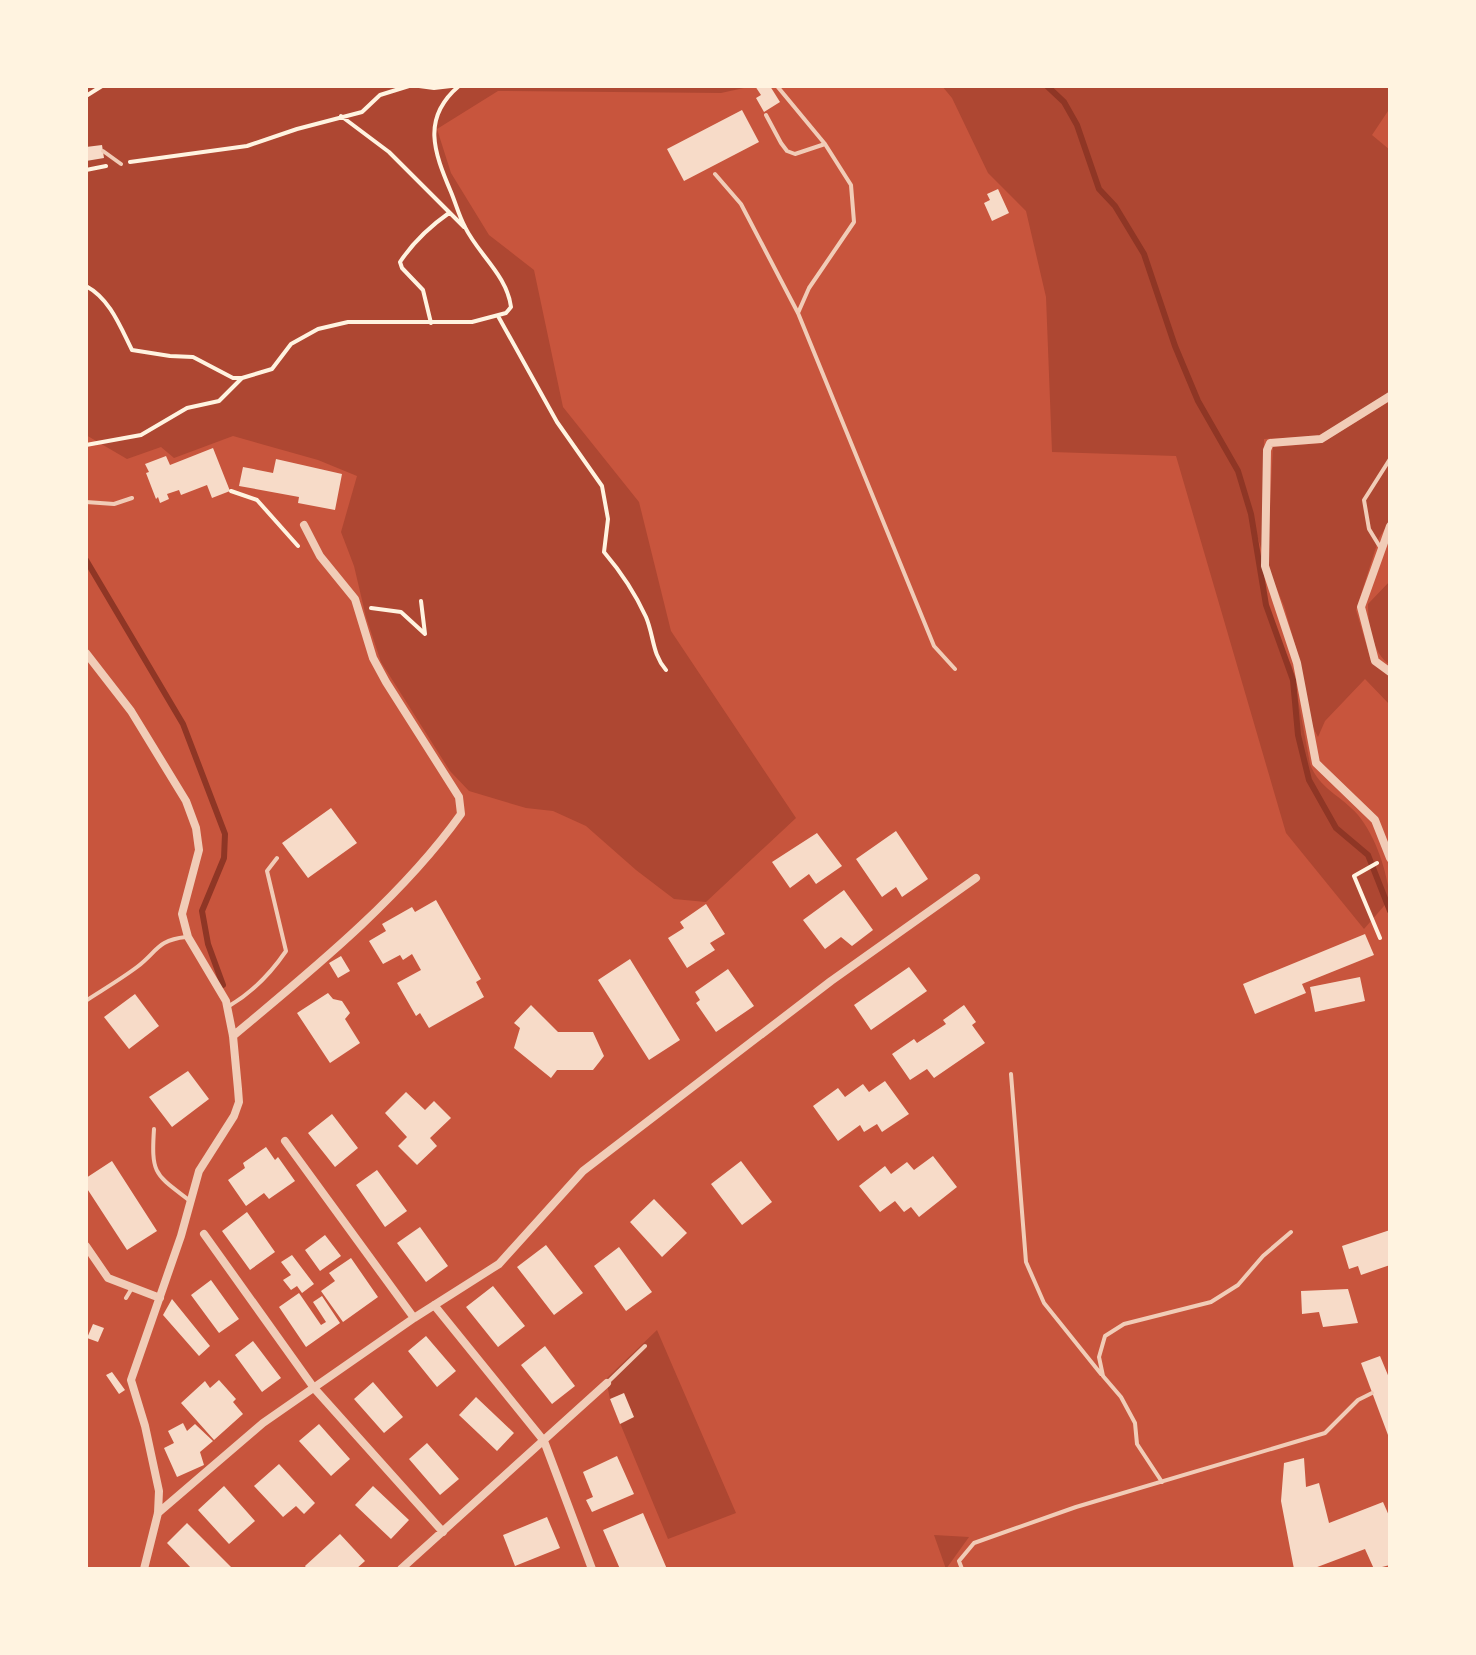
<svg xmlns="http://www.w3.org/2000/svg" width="1476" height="1655" font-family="Helvetica,sans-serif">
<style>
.green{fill:#ae4732}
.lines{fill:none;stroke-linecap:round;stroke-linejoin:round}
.stream{stroke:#8f3625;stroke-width:6}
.building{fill:#f7dbc8}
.path{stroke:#fff3e0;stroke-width:4}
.service{stroke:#f1ccb7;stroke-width:4}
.minor{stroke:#f1ccb7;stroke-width:8}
</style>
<rect width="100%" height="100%" fill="#c8553d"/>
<path class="green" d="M86 86H753L721 93 498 91 437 129 451 173 489 235 534 270 563 407 639 502 671 631 796 818 706 902 674 899 636 870 586 826 553 811 526 808 469 791 450 771 381 662 366 617 354 566 341 532 357 476 318 460 233 436 174 458 161 447 127 459 86 435Z
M942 86H1390V108L1372 135 1390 150V393L1319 436 1264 439 1262 551 1252 520 1259 577 1269 620 1292 667 1310 764C1319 789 1342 796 1358 815 1376 837 1387 871 1390 899L1364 929 1286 833 1176 456 1052 452 1046 297 1026 211 988 173 952 98Z
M1390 401V521L1379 538 1356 610 1371 661 1390 676V705L1365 679 1325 721 1318 737 1311 723 1300 662 1284 606 1267 565 1273 447 1322 443Z
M1390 581V665C1373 654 1368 624 1368 604Z
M657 1330 736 1513 668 1539 610 1399 606 1379Z
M934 1535 969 1537 946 1569Z"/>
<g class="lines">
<path class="stream" d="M1047 86 1064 102 1077 125 1099 189 1115 206 1144 254 1175 346 1198 401 1238 471 1251 514 1266 605 1293 680 1298 735 1309 780 1336 828 1368 855 1390 911
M86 560 183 724 225 834 224 858 202 911 208 944 223 985"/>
</g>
<path class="building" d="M755 86H770L780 102 764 112 756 98 761 95Z
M742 110 759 142 684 181 667 149Z
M102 145 104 158 86 161V147Z
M998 189 1009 213 992 221 984 203 990 200 987 194Z
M213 448 230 491 212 498 207 485 181 495 179 490 167 494 169 499 160 503 158 497 156 499 146 473 149 472 145 464 166 456 170 465Z
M276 459 342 474 335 510 298 503 299 497 239 486 243 467 273 473Z
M331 808 357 843 308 878 282 843Z
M896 831 928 879 902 897 896 887 882 897 856 859Z
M817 833 842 866 816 884 809 874 790 888 772 862Z
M844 890 873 930 852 946 841 937 825 949 803 920Z
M436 900 481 979 476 982 484 997 429 1028 420 1013 416 1016 397 983 421 970 412 954 403 960 400 955 383 964 369 941 386 931 382 924 412 907 415 912Z
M706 904 725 934 710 943 715 950 687 968 668 938 684 928 680 922Z
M1365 934 1374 955 1302 984 1306 993 1255 1014 1243 984Z
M341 956 350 971 338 978 329 963Z
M630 959 680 1040 649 1060 598 980Z
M909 967 927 991 871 1030 854 1005Z
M728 969 754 1006 716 1032 696 1003 700 1000 695 992Z
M1360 977 1365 1001 1315 1012 1310 987Z
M328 993 333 999 342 1001 350 1013 345 1019 360 1043 330 1063 297 1013Z
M135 994 159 1026 129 1049 104 1017Z
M531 1005 558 1032H593L604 1056 593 1070H557L551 1078 514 1048 520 1028 514 1023Z
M964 1005 976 1022 972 1025 985 1043 934 1078 927 1069 910 1080 892 1054 914 1039 917 1043 946 1024 943 1020Z
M188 1071 209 1099 172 1127 149 1097Z
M885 1081 909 1114 882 1132 877 1124 864 1132 860 1125 838 1141 813 1106 838 1088 845 1097 863 1084 869 1092Z
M406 1092 425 1110 434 1101 451 1118 430 1138 437 1146 417 1165 398 1146 407 1137 385 1113Z
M332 1114 358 1148 335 1167 308 1133Z
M266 1147 275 1160 278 1157 295 1181 269 1199 264 1193 246 1206 228 1180 245 1168 243 1163Z
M933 1156 957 1187 919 1217 911 1207 904 1212 895 1201 880 1212 859 1186 885 1166 891 1174 907 1162 914 1170Z
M112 1161 157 1231 127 1250 86 1187V1178Z
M741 1161 772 1202 742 1225 711 1184Z
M377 1170 407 1211 385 1227 356 1185Z
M654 1199 687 1233 662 1257 630 1222Z
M247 1212 275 1252 250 1270 222 1231Z
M420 1227 448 1266 426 1282 397 1243Z
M1390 1230V1265L1361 1275 1358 1266 1349 1269 1342 1246Z
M325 1235 341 1256 320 1271 305 1250Z
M546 1245 583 1293 554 1315 517 1267Z
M619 1247 652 1292 626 1311 594 1266Z
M292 1255 314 1284 302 1293 297 1286 291 1290 283 1280 291 1275 281 1262Z
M351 1258 378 1297 343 1322 321 1291 335 1281 329 1273Z
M211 1280 239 1319 219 1333 191 1295Z
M493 1286 525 1326 498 1347 466 1307Z
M1348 1289 1358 1323 1323 1327 1319 1312 1302 1314 1301 1291Z
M299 1293 321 1325 326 1322 313 1302 322 1296 340 1323 306 1347 279 1307Z
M172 1299 210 1346 199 1356 163 1315Z
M93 1324 104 1328 98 1342 87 1338Z
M426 1336 456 1371 437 1387 408 1351Z
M253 1341 281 1378 262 1392 235 1355Z
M545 1346 575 1386 552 1404 521 1365Z
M1380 1356 1390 1380V1431L1388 1435 1361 1363Z
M112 1372 125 1390 119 1394 106 1375Z
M219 1380 236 1399 233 1402 243 1414 214 1440 181 1403 205 1381 210 1388Z
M373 1382 403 1417 384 1433 354 1399Z
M624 1393 634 1417 620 1424 610 1399Z
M476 1397 514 1433 497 1451 459 1415Z
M183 1423 187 1431 195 1424 213 1441 200 1452 204 1465 177 1477 164 1448 174 1443 168 1431Z
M319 1424 350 1459 331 1476 299 1441Z
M427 1443 459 1479 440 1495 409 1459Z
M617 1456 634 1494 592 1512 586 1500 593 1497 583 1472Z
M1304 1458 1306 1487 1319 1483 1329 1523 1383 1502 1390 1518V1565L1374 1569 1365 1549 1312 1569H1294L1281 1501 1284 1463Z
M279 1464 315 1503 304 1514 296 1506 283 1517 254 1486Z
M224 1486 255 1521 229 1544 198 1510Z
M373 1486 409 1520 391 1539 355 1505Z
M643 1513 667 1569H620L603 1530Z
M547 1517 560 1548 515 1566 503 1535Z
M187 1523 233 1569H192L167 1543Z
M340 1534 365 1561 356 1569H307L305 1566Z"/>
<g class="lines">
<path class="path" d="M419 86 434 88 451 86
M86 96 102 86
M341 116 389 152 464 227
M130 162 247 146 297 129 362 112 380 95 409 86
M86 170 106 166
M86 286C110 299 120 326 132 350L170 356 193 357 233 378H242
M498 316 557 422 602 486 608 519 604 552C621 572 635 593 646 617 654 636 652 654 666 670
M431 323 423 290 402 268 400 262C414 241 429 227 449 213
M86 445 141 435 187 408 219 401 242 378 272 369 291 344 318 329 348 322H472L506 313 511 307C507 275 478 254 465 227 459 216 456 204 451 192 434 152 421 118 459 86
M231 491 257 500 298 546
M371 608 401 612 425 634 421 601
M1377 863 1354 876 1380 938"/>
<path class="service" d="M777 86 825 144 851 185 854 222 809 288 798 313
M766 115 781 143 787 151 795 154 825 144
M103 151 121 164
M715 174 741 204 798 313 934 646 955 669
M86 502 114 504 132 498
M1380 547 1369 529 1364 500 1390 459
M87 1000C104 989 121 979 137 967 157 952 157 940 186 937
M229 1006C253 992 271 973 286 951L267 871 277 858
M1011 1074 1026 1262 1044 1303 1101 1374
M154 1129C151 1175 155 1174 190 1201
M126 1298 132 1288
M607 1383 645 1346
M1162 1482 1137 1444 1135 1423 1121 1397 1103 1376 1099 1357 1105 1336 1124 1324 1211 1302 1238 1285 1263 1256 1291 1232
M962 1569 959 1561 974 1543 1076 1507 1325 1433 1358 1400 1372 1393"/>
<path class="minor" d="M1390 396 1321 439 1270 443 1267 450 1265 566 1297 663 1316 763 1375 820 1390 858
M1390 526 1361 607 1375 661 1390 672
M86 653 131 711 186 801 196 828 199 850 182 914 188 937 226 1001 233 1036 238 1089 239 1102 234 1116 199 1171 181 1236 131 1380 145 1426 159 1491 158 1513 144 1569
M233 1036C312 970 401 898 461 814L459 797 386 682 373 658 355 599 320 556 304 525
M285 1141 414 1318
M204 1234 314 1388 443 1532
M86 1246 108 1278 160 1298
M434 1305 544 1441 592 1569
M158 1513 263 1423 414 1318 499 1264 583 1171 831 981 976 878
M401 1569 607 1383"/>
</g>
<rect width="1476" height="1655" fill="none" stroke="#fff3e0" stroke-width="176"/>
</svg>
